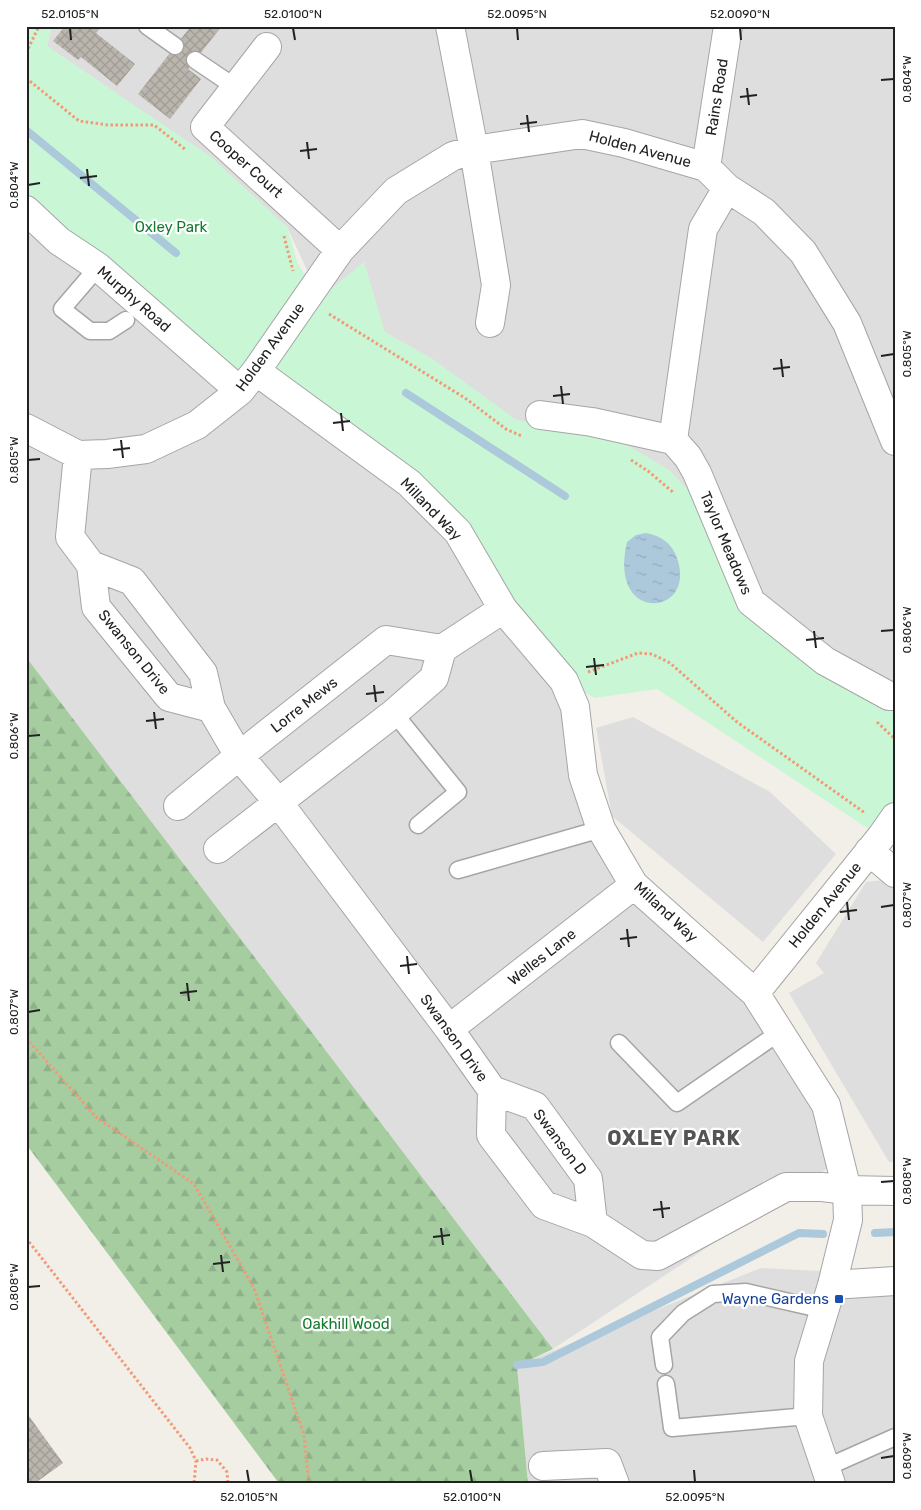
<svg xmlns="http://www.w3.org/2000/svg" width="921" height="1510" font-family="Rubik,sans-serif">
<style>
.residential{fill:#dfdede}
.forest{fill:url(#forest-firs)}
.park{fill:#c9f7d5}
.water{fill:url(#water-ripples)}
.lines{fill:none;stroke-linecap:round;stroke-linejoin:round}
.stream{stroke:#acc8db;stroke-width:8}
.building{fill:url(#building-cross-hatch)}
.service-casing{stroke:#a5a5a5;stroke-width:19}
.minor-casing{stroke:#a5a5a5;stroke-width:30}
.path{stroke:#f29a78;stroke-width:3;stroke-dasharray:2.5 2.5;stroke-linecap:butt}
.service{stroke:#fff;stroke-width:16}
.minor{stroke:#fff;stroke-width:28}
.ticks{fill:none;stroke:#212121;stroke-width:2}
.transit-dot{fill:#1a4fb4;stroke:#fff;stroke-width:2}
.labels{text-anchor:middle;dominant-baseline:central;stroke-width:4.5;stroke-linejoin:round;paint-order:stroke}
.street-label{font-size:15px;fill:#212121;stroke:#fff}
.park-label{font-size:15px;fill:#137b2d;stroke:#fff}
.transit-label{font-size:15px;fill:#164399;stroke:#fff;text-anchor:end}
.district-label{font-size:20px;font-weight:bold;letter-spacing:1px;fill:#545454;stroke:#fff}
.neatline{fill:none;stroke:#212121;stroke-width:2}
.ticks-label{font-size:12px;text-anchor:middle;fill:#212121}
</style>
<defs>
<pattern id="forest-firs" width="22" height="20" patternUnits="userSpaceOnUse" patternTransform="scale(1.25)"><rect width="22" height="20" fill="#a5cda0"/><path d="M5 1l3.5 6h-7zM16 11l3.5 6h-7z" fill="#8eb08a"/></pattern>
<pattern id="water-ripples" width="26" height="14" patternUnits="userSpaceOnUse" patternTransform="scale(1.25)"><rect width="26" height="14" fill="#acc8db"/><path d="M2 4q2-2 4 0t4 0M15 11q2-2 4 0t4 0" fill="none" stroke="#94acbc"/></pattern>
<pattern id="building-cross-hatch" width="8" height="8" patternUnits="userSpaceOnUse" patternTransform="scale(1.25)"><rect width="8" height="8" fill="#bab6ae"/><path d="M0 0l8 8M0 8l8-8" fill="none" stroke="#a09c95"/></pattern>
</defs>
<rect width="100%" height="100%" fill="#f1efe8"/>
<path class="residential" d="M52 26H895V723L320 298 287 227 47 46Z
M26 196 436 483 557 686 620 888 765 1010 840 1160 553 1349 26 657Z
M633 717 770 792 836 854 763 942 612 816 596 728Z
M884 880 895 890V1162H889L789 993 824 973 816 963 866 882Z
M761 1268 895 1275V1484H528L517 1365Z"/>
<path class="forest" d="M26 657 553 1349 517 1366 528 1484H276L278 1482 26 1144Z"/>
<path class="park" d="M26 26H52L47 46 211 157 287 227 298 264 320 298 364 262 385 332 431 358 515 419 536 425 587 428 627 445 669 470 696 499 739 590 895 703V849L881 837 657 689 595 698 564 681 458 532 256 371 240 391 26 210Z"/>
<path class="water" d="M646 533C661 536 672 543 677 558 698 617 607 625 627 542L636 535Z"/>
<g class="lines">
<path class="stream" d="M26 130 176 253
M406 393 565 496
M875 1233 895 1232
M517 1365 543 1362 799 1233 823 1234"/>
</g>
<path class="building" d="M65 26H102L96 33 135 64 117 86 81 57 78 60 53 41Z
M191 26H222L188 69 201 79 170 119 138 94Z
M26 1412 63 1463 34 1484 26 1478Z"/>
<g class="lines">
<defs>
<path id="service" d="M147 26 175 46
M195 60 235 87
M98 267 62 309 90 331H109L126 320
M394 713 458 792 418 825
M458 870 601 829
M619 1043 677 1103 780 1032
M664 1365 660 1337 683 1313 713 1294 746 1292 824 1310
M666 1384 672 1428 808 1416
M825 1468 895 1437"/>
<path id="minor" d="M450 26 474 150 496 285 490 323
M267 47 205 127 340 250
M706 167 728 26
M26 210 59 241 98 267 240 391
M256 371 409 483 458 532 503 609 564 681 575 707 583 775 601 829 634 885 755 993 826 1105 847 1190 848 1220 832 1285 809 1361 808 1416 831 1484
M540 415 592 422 673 440 688 457 697 473 751 602 825 661 889 696H895
M26 428 78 455 107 454 146 449 197 425 240 391 256 371 340 250 396 191 453 156 474 150 582 134 624 143 706 167 727 188 764 212 803 252 847 323 895 441
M673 440 703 229 727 188
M78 455 70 537 91 565 96 607 169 697 211 708 239 756 278 802 449 1029 492 1090 491 1135 544 1205 593 1223 642 1255 658 1256 786 1187H822L847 1190 895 1191
M91 565 132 581 203 673 211 708
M178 806 239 756 386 640 442 649
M218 849 394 713 434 678 442 649 503 609
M869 851 895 873
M755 993 881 837 895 817
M449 1029 634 885
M492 1090 535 1106 588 1179 593 1223
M832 1285 895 1281
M543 1466 607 1463 615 1484"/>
</defs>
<use href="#service" class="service-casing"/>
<use href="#minor" class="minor-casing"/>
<path class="path" d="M26 53 39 26
M26 78 79 121 108 125H154L186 150
M284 236 293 271
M329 314 465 398 506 429 522 436
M631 460 648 471 674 493
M588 672 638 653 652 654 670 663 737 722 865 813
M877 722 895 739
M26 1038 96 1117 194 1184 254 1288 304 1435 309 1484
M26 1238 190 1448 196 1461 194 1484
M196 1461 206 1459 217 1460 227 1472 228 1484"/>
<use href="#service" class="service"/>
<use href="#minor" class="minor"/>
</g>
<path class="ticks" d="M70 28 71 40M293 28 295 40M517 28 518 40M740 28 741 40M881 80 894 79M747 88 749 105M740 97 757 95M527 115 529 132M520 124 537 122M307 142 309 159M300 151 317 149M87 169 89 186M80 178 97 176M28 185 40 183M881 356 894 354M781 359 783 377M773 369 790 367M561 386 563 404M553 396 570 394M341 413 343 431M333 423 350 421M121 440 123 458M113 450 130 448M28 460 40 459M814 631 816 648M881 631 894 630M806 640 824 638M594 658 596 675M586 667 604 665M374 685 376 702M366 694 384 692M154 712 156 729M146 721 164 719M28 736 40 735M847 902 849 920M881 907 894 905M840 912 857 910M627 929 629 947M620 939 637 937M407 956 409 974M400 966 417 964M187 983 189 1001M180 993 197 991M28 1012 40 1010M881 1182 894 1181M661 1201 663 1218M653 1210 670 1208M441 1228 443 1245M433 1237 450 1235M221 1255 223 1272M213 1264 230 1262M28 1287 40 1286M881 1458 894 1456M247 1470 249 1482M470 1470 472 1482M694 1470 695 1482"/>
<rect class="transit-dot" x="834" y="1294" width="10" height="10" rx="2.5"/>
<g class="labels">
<g class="street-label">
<text transform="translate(717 97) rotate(-81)">Rains Road</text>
<text transform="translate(640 149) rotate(15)">Holden Avenue</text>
<text transform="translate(246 164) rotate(42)">Cooper Court</text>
<text transform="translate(134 299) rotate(41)">Murphy Road</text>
<text transform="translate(270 347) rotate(-54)">Holden Avenue</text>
<text transform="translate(431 509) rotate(46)">Milland Way</text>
<text transform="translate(726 543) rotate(67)">Taylor Meadows</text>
<text transform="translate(134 652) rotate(51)">Swanson Drive</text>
<text transform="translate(304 705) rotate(-38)">Lorre Mews</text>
<text transform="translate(825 905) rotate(-51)">Holden Avenue</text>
<text transform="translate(666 912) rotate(43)">Milland Way</text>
<text transform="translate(542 957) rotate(-38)">Welles Lane</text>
<text transform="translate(454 1038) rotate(54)">Swanson Drive</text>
<text transform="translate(560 1142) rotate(53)">Swanson D</text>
</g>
<g class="park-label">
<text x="171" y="227">Oxley Park</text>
<text x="346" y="1324">Oakhill Wood</text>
</g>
<g class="transit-label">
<text x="829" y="1299">Wayne Gardens</text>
</g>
<g class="district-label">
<text x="674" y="1138">OXLEY PARK</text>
</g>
</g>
<rect width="921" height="1510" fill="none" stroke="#ffffff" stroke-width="55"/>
<rect x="28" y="28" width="866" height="1454" class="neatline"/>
<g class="ticks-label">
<text x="70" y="18">52.0105°N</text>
<text x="293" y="18">52.0100°N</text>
<text x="517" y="18">52.0095°N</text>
<text x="740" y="18">52.0090°N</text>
<text transform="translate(907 79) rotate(-90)" y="4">0.804°W</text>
<text transform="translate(14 185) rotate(-90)" y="4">0.804°W</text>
<text transform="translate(907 354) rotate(-90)" y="4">0.805°W</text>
<text transform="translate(14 460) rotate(-90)" y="4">0.805°W</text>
<text transform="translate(907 630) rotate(-90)" y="4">0.806°W</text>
<text transform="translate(14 736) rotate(-90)" y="4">0.806°W</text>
<text transform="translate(907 905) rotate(-90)" y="4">0.807°W</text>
<text transform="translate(14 1012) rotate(-90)" y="4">0.807°W</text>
<text transform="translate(907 1181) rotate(-90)" y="4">0.808°W</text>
<text transform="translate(14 1287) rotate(-90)" y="4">0.808°W</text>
<text transform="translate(907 1456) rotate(-90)" y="4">0.809°W</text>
<text x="249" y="1501">52.0105°N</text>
<text x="472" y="1501">52.0100°N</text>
<text x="695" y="1501">52.0095°N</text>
</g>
</svg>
